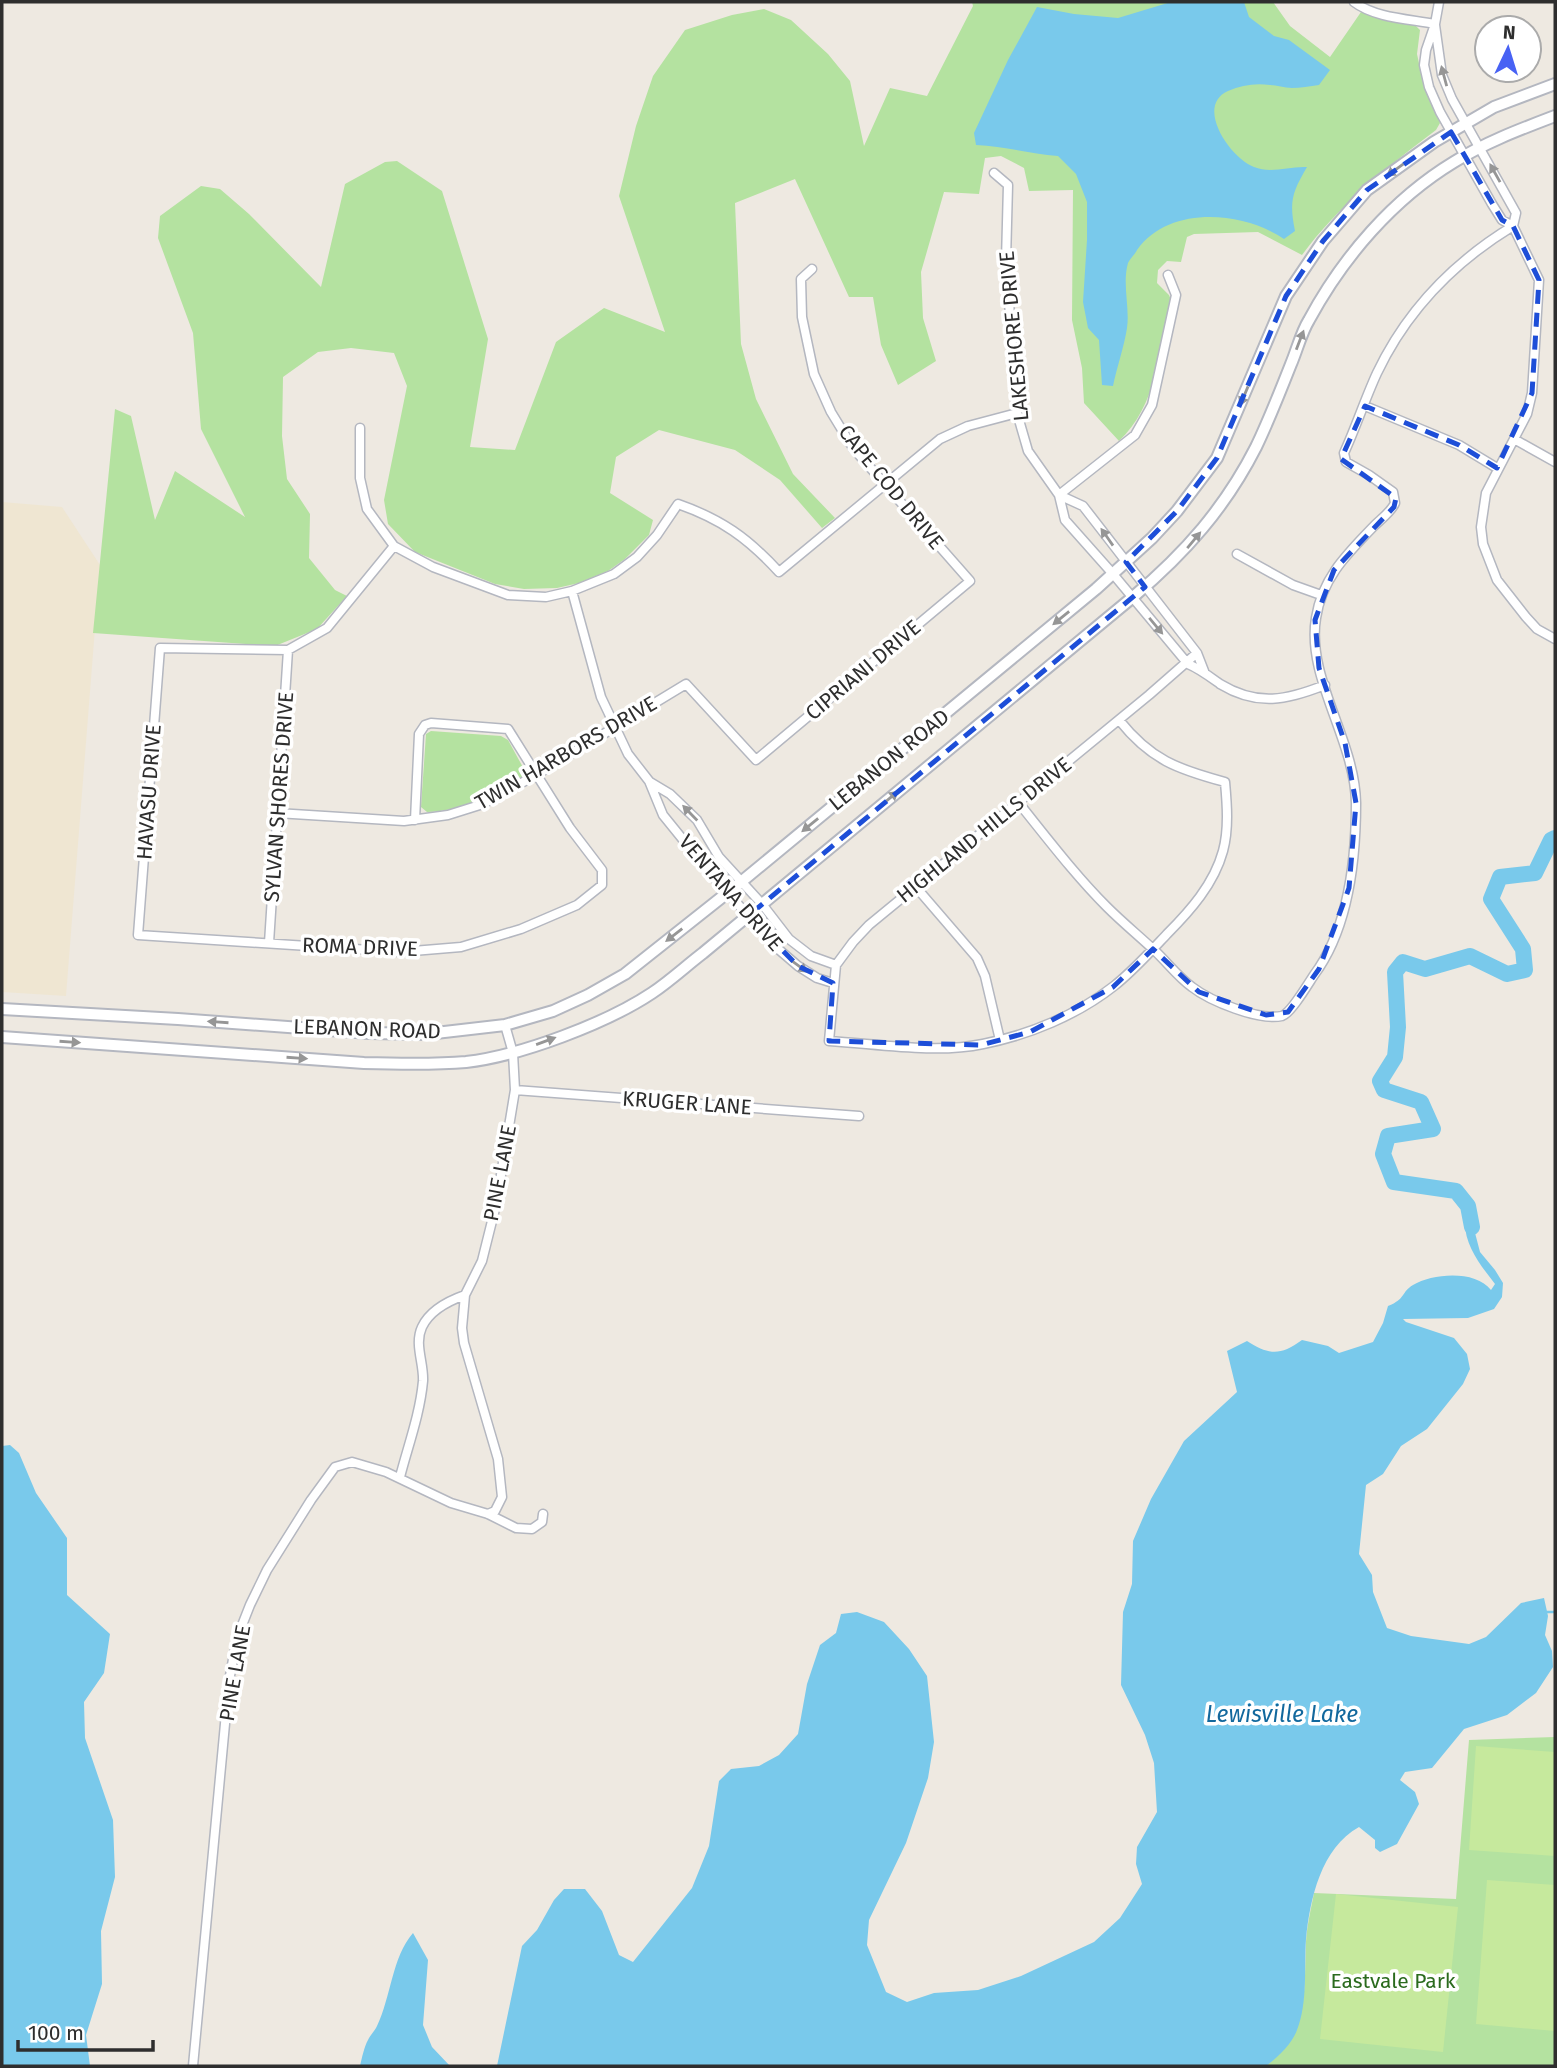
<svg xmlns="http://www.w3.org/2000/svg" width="1557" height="2068" font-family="'Fira Sans',sans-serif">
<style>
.education{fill:#efe6d2}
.green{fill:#b4e2a0}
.pitch{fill:#c6e99d}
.water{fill:#79c9eb}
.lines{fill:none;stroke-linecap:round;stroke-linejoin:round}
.stream{stroke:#79c9eb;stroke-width:2.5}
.river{stroke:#79c9eb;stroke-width:16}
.minor-casing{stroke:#b4b7c0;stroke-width:11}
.secondary-casing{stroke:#b4b7c0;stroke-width:14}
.minor{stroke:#fff;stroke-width:8}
.secondary{stroke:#fff;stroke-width:10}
.oneway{fill:#969696}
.marked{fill:none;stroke:#1d4ed8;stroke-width:5;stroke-dasharray:14 9;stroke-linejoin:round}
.labels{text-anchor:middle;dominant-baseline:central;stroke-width:7;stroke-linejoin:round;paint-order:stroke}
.street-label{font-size:21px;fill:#2e2e2e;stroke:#fff}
.park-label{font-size:21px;fill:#2b6b1e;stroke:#fff}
.water-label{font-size:23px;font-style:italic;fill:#12689d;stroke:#fff}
</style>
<rect width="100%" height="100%" fill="#eee9e1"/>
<path class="education" d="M2 502 62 507 100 565 66 996 2 992Z"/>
<path class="green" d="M972 2H1273L1290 26 1330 57 1361 12 1415 25 1420 30 1417 54 1422 77 1440 123 1436 130C1387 167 1338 206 1302 255L1258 232 1194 234 1187 237 1181 262 1167 261 1158 270 1157 283 1169 295 1171 300C1162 347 1156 407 1119 441L1084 403 1082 368 1072 320 1073 190 1029 191 1024 168 1001 156 985 158 979 194 944 192 921 272 923 318 936 361 898 385 881 345 873 297H849L795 179 735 203 741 344 756 399 793 474 835 518 822 528 780 480 735 450 659 430 616 457 610 493 653 520 649 535 625 559 608 571 579 583 557 588 524 589 495 584 415 552 388 524 384 500 407 386 394 353 351 348 318 352 283 377 282 436 287 479 310 514 309 558 335 590 347 596 317 629 275 646 93 633 115 409 131 416 155 520 175 471 245 517 201 429 193 333 158 238 160 216 201 186 220 189 249 214 321 287 345 184 385 162 397 161 442 191 488 339 470 447 515 450 556 342 604 308 665 332 619 196 636 126 653 76 685 30 732 15 764 9 791 20 828 54 850 81 864 146 890 88 927 96 973 6Z
M431 731 501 736 508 740 525 771 522 777C492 794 462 812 427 812L421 807 426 734Z
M1555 1737V2066H1266C1309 2031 1304 1992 1306 1942 1307 1925 1311 1909 1314 1893L1456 1899 1469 1740Z"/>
<path class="pitch" d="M1476 1746 1555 1752V1856L1469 1850Z
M1487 1880 1555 1885V2031L1476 2024Z
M1336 1894 1458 1907 1443 2052 1320 2039Z"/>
<path class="water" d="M1171 2H1244L1249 17 1274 36 1289 40 1330 70 1319 85C1310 86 1300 88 1292 88 1284 88 1277 85 1270 85 1255 83 1242 85 1228 91 1194 106 1231 159 1254 167 1271 174 1289 166 1307 167 1292 193 1289 201 1295 231L1284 239C1243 211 1169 205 1137 250 1135 254 1130 259 1128 263 1122 284 1130 307 1127 328 1124 347 1117 367 1113 386L1102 385 1099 340 1088 328 1083 302 1087 240V202L1076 174 1058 156C1030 154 1004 146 976 145L974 133 1008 60 1037 7 1074 14 1118 18Z
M1468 1206 1480 1252 1495 1270 1503 1283 1502 1297 1494 1309 1468 1318 1403 1319 1406 1322 1454 1338 1467 1354 1470 1369 1463 1384 1427 1429 1401 1446 1383 1474 1366 1485 1359 1554 1372 1575 1373 1592 1387 1628 1411 1636 1469 1644 1486 1637 1521 1603 1544 1598 1548 1616 1545 1635 1552 1651 1553 1667 1536 1693 1507 1715 1464 1729 1432 1768 1405 1772 1400 1780 1415 1792 1419 1804 1397 1844 1380 1852 1375 1848V1840L1359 1827C1321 1848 1310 1899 1306 1939 1304 1968 1308 2002 1297 2030 1292 2044 1278 2057 1266 2066H497L522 1946 537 1930 554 1900 564 1889H585L602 1911 619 1955 633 1962 692 1888 709 1846 719 1781 731 1769 759 1766 779 1755 798 1734 807 1684 820 1645 836 1633 841 1614 857 1612 884 1622 909 1649 927 1676 934 1742 928 1778 906 1843 869 1920 867 1945 886 1992 907 2002 934 1993 978 1990 1021 1976 1094 1942 1120 1918 1142 1884 1136 1864 1137 1847 1157 1812 1154 1763 1145 1735 1121 1685 1123 1612 1132 1584 1133 1541 1151 1499 1184 1441 1237 1392 1227 1351 1247 1341C1269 1355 1280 1356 1302 1340L1328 1346 1339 1353 1373 1342 1383 1323 1388 1306C1406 1299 1401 1292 1413 1285 1433 1273 1476 1270 1491 1290L1495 1284C1478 1262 1457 1236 1468 1206Z
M10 1445 19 1453 36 1493 67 1538V1595L110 1634 104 1673 84 1702 85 1738 113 1820 115 1877 101 1931 102 1984 86 2035 90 2066H2V1446Z
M413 1933 428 1960 423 2025 432 2047 450 2066H360C362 2058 364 2047 368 2040 370 2035 375 2031 377 2026 391 1997 392 1957 413 1933Z"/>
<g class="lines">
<path class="stream" d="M1545 1612H1555"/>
<path class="river" d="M1472 1227 1468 1206 1456 1191 1394 1182 1383 1154 1388 1136 1433 1129 1421 1102 1384 1090 1380 1081 1395 1057 1398 1027 1395 972 1403 962 1425 969 1470 956 1507 974 1525 970 1523 949 1491 899 1500 877 1535 873 1551 840 1555 838"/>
<defs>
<path id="minor" d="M1354 2C1375 18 1409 19 1435 24
M1439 2 1435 24 1426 50 1424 65 1429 87 1440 112 1492 204 1502 220 1513 226 1539 280 1532 393 1527 414 1486 493 1481 527 1483 544 1497 580 1526 617 1537 629 1555 639
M1435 25 1442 75 1452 99 1516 213 1513 226
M994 173 1008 185 1006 261 1017 413 1028 451 1059 495 1065 520 1113 574 1188 664C1200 669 1209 676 1220 684 1258 707 1287 700 1325 685
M1365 406 1459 445 1497 468
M360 428V478L367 509 394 546 433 567 508 595 546 597 572 591 614 574 637 557 657 535 678 504C721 519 748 538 779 572L940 439 968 426 1017 413
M1514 439 1555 462
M1059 495 1135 435 1152 405 1176 295 1168 275
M1059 495 1083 506 1197 653 1204 671
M394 546 327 628 288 650 160 648 138 935 401 952 461 947 521 929 577 905 602 885V870L570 828 508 729 431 723 425 725 419 734 415 820
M1237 554 1293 585 1321 595
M572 591 601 697 628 754 649 781 663 815 710 873 777 948 798 966 817 978 833 983
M1119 720C1151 760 1177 769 1225 782 1227 804 1229 829 1223 851 1214 884 1190 911 1167 934 1150 952 1133 971 1114 986 1077 1015 1029 1035 983 1044 936 1054 878 1044 829 1041L836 965 853 942 869 925 1149 695 1197 653
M650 782 670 794 697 820 719 857 762 904 789 939 811 956 836 965
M1018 802C1047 838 1075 875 1107 907 1122 922 1139 936 1154 950 1167 962 1178 977 1192 987 1210 1001 1259 1021 1282 1016 1291 1013 1308 984 1314 975 1349 928 1356 860 1356 803 1355 740 1306 678 1316 618 1322 578 1347 554 1374 526 1381 519 1391 512 1395 503L1393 492 1369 475 1346 462 1344 453C1356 427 1365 399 1377 373 1407 310 1454 262 1513 226
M277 813 404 821 448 815 483 804 536 775 686 684 756 760 970 581 853 448 831 412 814 374 802 317 801 279 812 269
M915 886 977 958 985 976 1000 1040
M269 943 288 650
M515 1090 859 1116
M400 1477C408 1446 420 1414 423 1381 424 1363 414 1344 422 1327 430 1310 448 1301 465 1295
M488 1514 495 1511 502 1497 498 1459 464 1343 462 1328 465 1295 482 1261 496 1205 515 1090 513 1053 505 1025
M193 2066 229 1681 237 1638 250 1605 267 1570 311 1500 335 1467 352 1462 386 1472 451 1503 488 1514 516 1528 532 1529 542 1522 543 1514"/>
<path id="secondary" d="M2 1009 178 1019 369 1033 427 1034 505 1025 553 1011 588 995 625 974 741 882 1096 589 1152 538 1177 511 1217 458 1286 296 1323 241 1367 190 1434 142 1494 107 1555 84
M2 1037 364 1063C398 1064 432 1065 466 1062 520 1056 607 1023 652 993 670 981 686 966 703 953L1133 597C1185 553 1225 508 1256 447 1269 420 1280 392 1291 364 1297 350 1301 333 1309 320 1343 257 1393 199 1454 162 1486 142 1521 129 1555 116"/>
</defs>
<use href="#minor" class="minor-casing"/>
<use href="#secondary" class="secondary-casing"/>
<use href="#minor" class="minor"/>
<use href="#secondary" class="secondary"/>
</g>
<defs><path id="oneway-solid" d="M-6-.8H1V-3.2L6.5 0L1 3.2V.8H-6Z" transform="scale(1.75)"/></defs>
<g class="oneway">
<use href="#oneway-solid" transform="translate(1444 76) rotate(-105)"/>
<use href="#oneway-solid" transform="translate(1395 170) rotate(144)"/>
<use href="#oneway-solid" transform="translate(1495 173) rotate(-119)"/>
<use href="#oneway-solid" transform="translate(1300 340) rotate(-69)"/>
<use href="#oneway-solid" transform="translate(1244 396) rotate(113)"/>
<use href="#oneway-solid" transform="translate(1107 537) rotate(-125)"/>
<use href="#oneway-solid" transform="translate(1194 540) rotate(-50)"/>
<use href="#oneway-solid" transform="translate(1061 618) rotate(141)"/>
<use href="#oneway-solid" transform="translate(1156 626) rotate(50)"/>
<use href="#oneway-solid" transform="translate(890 798) rotate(-40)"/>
<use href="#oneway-solid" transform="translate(690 813) rotate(-134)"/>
<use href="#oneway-solid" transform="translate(810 825) rotate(141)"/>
<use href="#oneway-solid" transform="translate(674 935) rotate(142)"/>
<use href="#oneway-solid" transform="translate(799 966) rotate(36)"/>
<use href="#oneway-solid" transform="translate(218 1022) rotate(-176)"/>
<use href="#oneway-solid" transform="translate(546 1041) rotate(-20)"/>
<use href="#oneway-solid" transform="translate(70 1042) rotate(4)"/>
<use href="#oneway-solid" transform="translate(297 1058) rotate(4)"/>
</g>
<path class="marked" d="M1451 132 1502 220 1513 226 1539 280 1532 393 1497 468 1459 445 1365 406 1341 459 1396 498 1394 507 1334 570 1315 620 1319 668 1345 743 1356 803 1349 888 1319 969 1288 1012 1266 1015 1199 992 1153 949 1113 987 1030 1032 981 1045 829 1041 833 983 798 966 748 916 1145 587 1126 562 1177 511 1217 458 1286 296 1323 241 1367 190Z"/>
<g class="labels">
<g class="street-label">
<text transform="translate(1014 336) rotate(-95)">LAKESHORE DRIVE</text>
<text transform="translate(891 487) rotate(51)">CAPE COD DRIVE</text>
<text transform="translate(863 670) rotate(-40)">CIPRIANI DRIVE</text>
<text transform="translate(566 753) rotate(-30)">TWIN HARBORS DRIVE</text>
<text transform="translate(889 760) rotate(-39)">LEBANON ROAD</text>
<text transform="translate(149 792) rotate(-86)">HAVASU DRIVE</text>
<text transform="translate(279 797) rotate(-86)">SYLVAN SHORES DRIVE</text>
<text transform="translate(984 830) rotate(-39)">HIGHLAND HILLS DRIVE</text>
<text transform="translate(731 893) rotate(49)">VENTANA DRIVE</text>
<text transform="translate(360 947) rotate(2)">ROMA DRIVE</text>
<text transform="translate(367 1029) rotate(2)">LEBANON ROAD</text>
<text transform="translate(687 1103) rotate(4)">KRUGER LANE</text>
<text transform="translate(500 1173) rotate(-79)">PINE LANE</text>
<text transform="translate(235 1673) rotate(-80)">PINE LANE</text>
</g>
<g class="park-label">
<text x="1393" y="1981">Eastvale Park</text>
</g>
<g class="water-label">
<text x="1282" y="1714">Lewisville Lake</text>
</g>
</g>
<rect width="1557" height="2068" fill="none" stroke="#2e2e2e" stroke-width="7"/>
<g transform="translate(1508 49) rotate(4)"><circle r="33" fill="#ffffff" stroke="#ababab" stroke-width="2"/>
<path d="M0-5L12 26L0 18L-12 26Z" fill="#4862f4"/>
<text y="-10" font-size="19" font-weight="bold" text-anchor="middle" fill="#2e2e2e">N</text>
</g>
<path d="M18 2040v10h135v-10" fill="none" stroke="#2e2e2e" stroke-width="3.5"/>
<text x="28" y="2040" font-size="21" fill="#2e2e2e" stroke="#ffffff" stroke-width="5" paint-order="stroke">100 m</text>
</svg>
